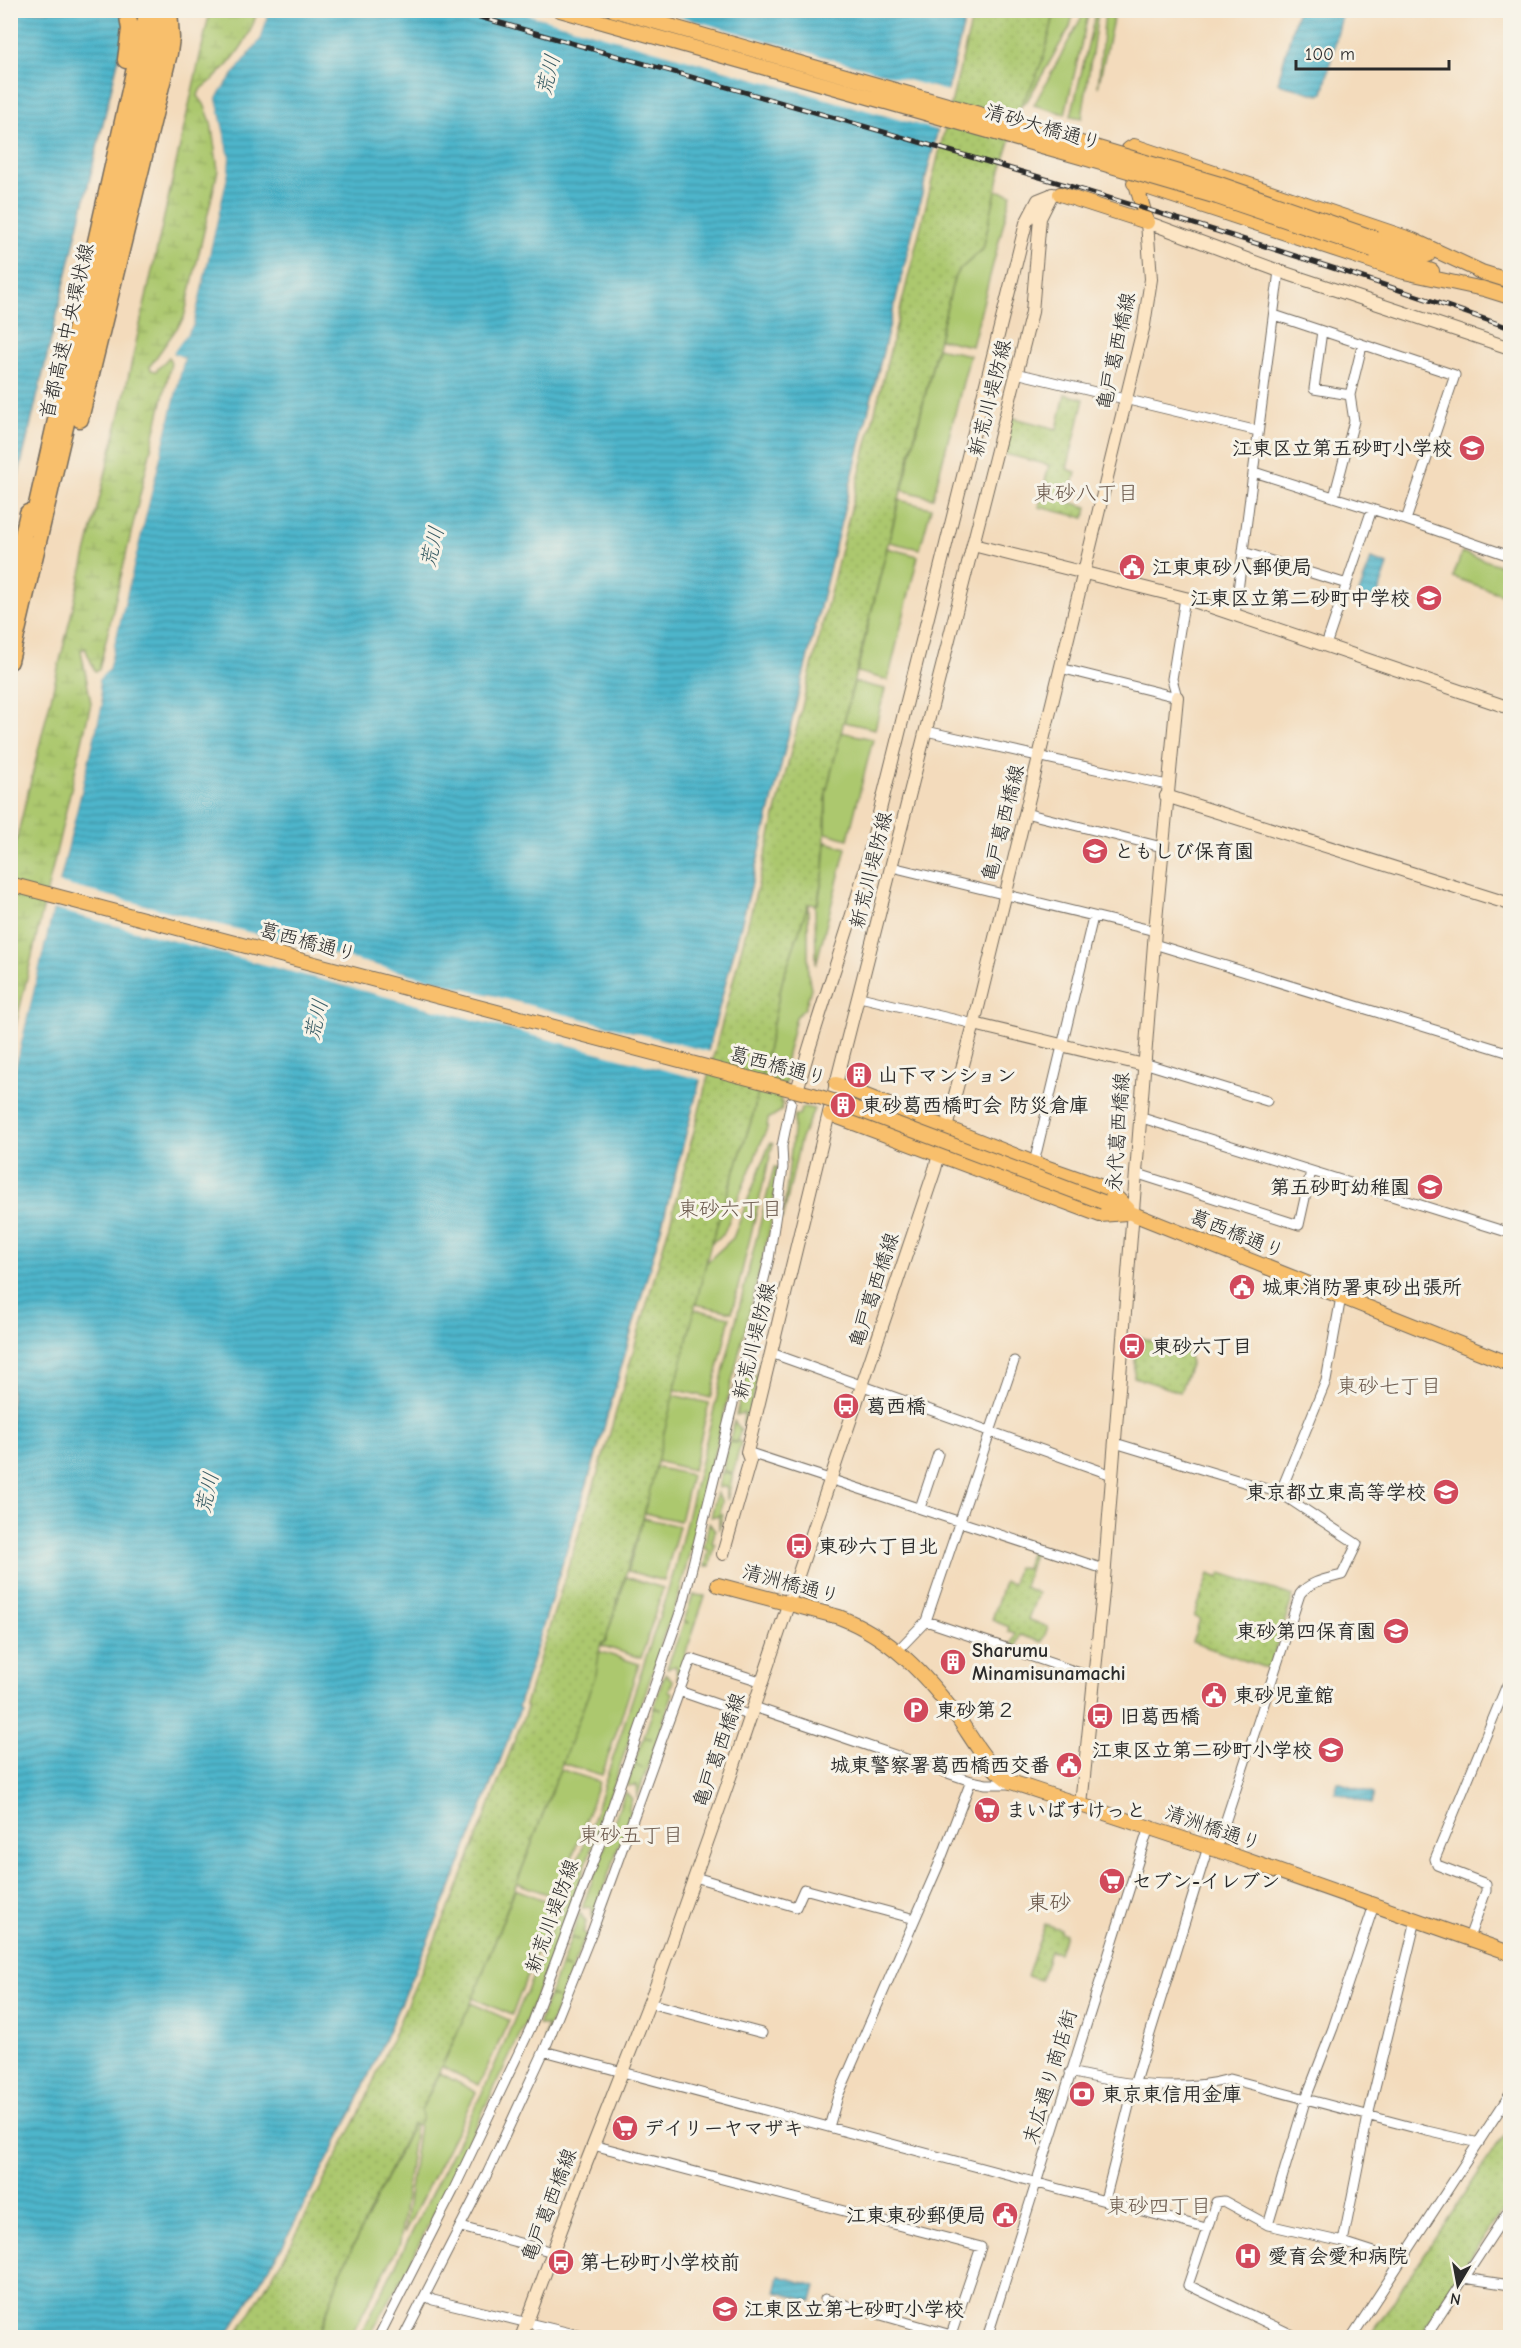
<svg xmlns="http://www.w3.org/2000/svg" width="1521" height="2348" font-family="'Comic Neue','Klee One',sans-serif">
<style>
.grass{fill:#acc86e;stroke:#6c7a4c;stroke-width:1.5}
.wetland{fill:url(#wetland-marsh);stroke:#6c7a4c;stroke-width:1.5}
.park{fill:url(#park-dots);stroke:#6c7a4c;stroke-width:1.5}
.water{fill:url(#water-rules);stroke:#3c707b;stroke-width:1.5}
.pier{fill:#f3dbbc}
.lines{fill:none;stroke-linecap:round;stroke-linejoin:round}
.street-casing{stroke:#71695e;stroke-width:11}
.secondary-casing{stroke:#71695e;stroke-width:14}
.primary-casing{stroke:#71695e;stroke-width:16}
.highway-casing{stroke:#71695e;stroke-width:19}
.street{stroke:#fff;stroke-width:9}
.secondary{stroke:#fce5c4;stroke-width:12}
.primary{stroke:#f8bf6c;stroke-width:14}
.highway{stroke:#f8bf6c;stroke-width:16}
.rail-casing{stroke:#2b2b2b;stroke-width:5}
.rail{stroke:#f7f3e8;stroke-width:3;stroke-dasharray:9;stroke-linecap:butt}
.primary-bridge-casing{stroke:#71695e;stroke-width:16;stroke-linecap:butt}
.primary-bridge{stroke:#f8bf6c;stroke-width:14}
.labels{text-anchor:middle;dominant-baseline:central;stroke-width:6;stroke-linejoin:round;paint-order:stroke}
.street-label{font-size:20px;fill:#2b2b2b;stroke:#f7f3e8}
.poi-label{font-size:20px;font-weight:bold;fill:#2b2b2b;stroke:#f7f3e8;text-anchor:start}
.water-label{font-size:21px;font-style:italic;fill:#375b63;stroke:#f7f3e8}
.neighbourhood-label{font-size:21px;fill:#6b594c;stroke:#f7f3e8}
.quarter-label{font-size:22px;fill:#6b594c;stroke:#f7f3e8}
</style>
<defs>
<pattern id="wetland-marsh" width="20" height="14" patternUnits="userSpaceOnUse" patternTransform="scale(1.5)"><rect width="20" height="14" fill="#acc86e"/><path d="M1 5h8M5 5V1M11 12h8M15 12V8" fill="none" stroke="#94ac5f"/></pattern>
<pattern id="park-dots" width="8" height="8" patternUnits="userSpaceOnUse" patternTransform="scale(1.5)"><rect width="8" height="8" fill="#acc86e"/><path d="M2 2h.1M6 6h.1" fill="none" stroke="#94ac5f" stroke-width="1.8" stroke-linecap="round"/></pattern>
<pattern id="water-rules" width="6" height="5" patternUnits="userSpaceOnUse" patternTransform="scale(1.5)"><rect width="6" height="5" fill="#4db5cb"/><path d="M0 2.5h6" fill="none" stroke="#4093a5"/></pattern>
</defs>
<rect width="100%" height="100%" fill="#f7f3e8"/>
<filter id="ink" filterUnits="userSpaceOnUse"><feTurbulence type="fractalNoise" baseFrequency=".0167" numOctaves="2"/><feDisplacementMap in="SourceGraphic" scale="12" xChannelSelector="R" yChannelSelector="G"/><feConvolveMatrix kernelMatrix="1 2 1 2 8 2 1 2 1" color-interpolation-filters="sRGB"/></filter>
<filter id="wash" filterUnits="userSpaceOnUse"><feTurbulence type="fractalNoise" baseFrequency=".008" numOctaves="4" result="noise"/><feDisplacementMap in="SourceGraphic" scale="24" xChannelSelector="R" yChannelSelector="G"/><feGaussianBlur stdDeviation="1.35" result="paint"/><feColorMatrix in="noise" values="0 0 0 0 0 0 0 0 0 0 0 0 0 0 0 0 0 1.4 0 .05"/><feComposite in="paint" operator="in"/></filter>
<g filter="url(#wash)">
<rect width="100%" height="100%" fill="#f3dbbc"/>
<path class="grass" d="M1055 11H1074L1070 27 1027 101 1021 105C1039 72 1046 47 1055 11Z
M1085 11H1089L1065 114 1034 105Z
M1096 11 1098 13 1082 118 1071 116Z
M1105 11H1119L1114 15 1098 87Z
M996 190 1011 194 972 346 939 339 954 278 958 271 983 249Z
M937 348 970 355 933 498 902 490Z
M899 500 931 508 920 549 889 542Z
M887 548 918 556 888 680 857 672Z
M1462 552 1510 569V576L1504 595 1453 577Z
M854 682 885 689 875 729 844 722Z
M841 732 873 739 848 839 826 833V793Z
M826 842 846 848 816 965 815 904 818 903 824 870Z
M808 904V974L811 988 805 1008 796 1017 784 1067 792 1069 791 1073H788L780 1102 783 1103 781 1111 768 1119 767 1128 723 1235 711 1243 753 1115 782 982Z
M804 1107 814 1109 800 1141 783 1219 795 1115H799L801 1109Z
M770 1143 773 1144 732 1312 695 1304 705 1264 733 1238Z
M774 1167H777L771 1224 678 1599 659 1647 661 1648 571 1907 525 2024 409 2265 369 2337 359 2338 488 2081 534 1974 589 1831 673 1575Z
M693 1309 730 1317 711 1398 674 1389Z
M764 1351 765 1352 745 1427 743 1424 744 1413 736 1415 746 1376 755 1378Z
M672 1395 709 1403 693 1470 656 1461Z
M734 1421 741 1430 737 1441 741 1442 733 1473 723 1470 729 1442 737 1443 730 1440Z
M654 1467 691 1475 680 1521 644 1513Z
M722 1472 733 1474 727 1500V1486L718 1488Z
M717 1493 722 1501 720 1513 723 1514 719 1530V1515L711 1517Z
M643 1518 679 1526 664 1581 628 1571Z
M709 1523 715 1531 712 1543 715 1544 710 1566H705L709 1550 704 1548Z
M626 1577 663 1588 641 1658 600 1645 605 1642Z
M693 1595 705 1596 677 1679 676 1666 667 1668 684 1622 690 1623 684 1621Z
M598 1651 639 1664 602 1775 562 1763Z
M665 1673 673 1681 669 1691 673 1693 637 1798 636 1785 627 1786 634 1765 643 1768 634 1764 644 1737 652 1739 644 1736 654 1708 662 1710 654 1707Z
M560 1769 599 1782 558 1898 517 1883Z
M625 1792 632 1799 628 1810 631 1812 592 1920V1907L582 1908Z
M515 1889 555 1904 512 2015 473 1998Z
M580 1913 586 1922 583 1932 586 1934 544 2040 547 2025H538L549 1996 557 1998 549 1995 560 1967 569 1969 561 1966 571 1938 579 1940 571 1937Z
M471 2003 509 2020 479 2085 442 2067Z
M440 2073 476 2092 404 2234 421 2110Z
M413 2124 415 2125 400 2243 350 2337 318 2338 341 2271Z"/>
<path class="wetland" d="M210 11H257C250 42 226 71 200 90L198 96 204 104 211 122 218 170 184 318 150 366 151 370 156 371 169 357 171 363 99 670 95 671 85 648 81 650 91 703 11 1046V862L121 410Z"/>
<path class="park" d="M974 11H1055L1044 56 1035 79 1021 105 999 177 983 249 958 271 954 278 826 793 824 870 817 904H808L782 982 753 1115 711 1243 643 1518 605 1642 601 1643 600 1647 596 1674 472 2001 421 2110 422 2118 418 2125 412 2124 341 2271 318 2337 235 2338 288 2250 359 2114 456 1892 527 1708 525 1705 606 1447 670 1223 758 885Z
M1065 394 1084 399 1067 469 1076 472 1069 502 1087 507 1085 518 1039 507 1049 465 1001 453 1010 417 1057 429Z
M1137 1336 1188 1354 1191 1362 1180 1392 1134 1377Z
M1031 1549 1035 1550 1024 1587 1038 1593 1028 1619 1048 1627 1042 1642 1020 1635 1016 1647 1011 1645 1015 1633 1008 1631 1009 1627 992 1620 1004 1582 1013 1584 1017 1567 1026 1569Z
M1221 1573 1293 1596 1269 1669 1192 1642 1200 1619 1194 1617 1209 1574 1219 1578Z
M1045 1924 1061 1929 1060 1932 1065 1934 1059 1953 1050 1951 1041 1980 1027 1976Z
M1510 2126V2198L1419 2337H1369Z"/>
<path class="water" d="M11 11H130L11 506Z
M268 11H967L752 883 663 1221 599 1445 518 1707 520 1709 450 1890 353 2111 282 2247 226 2337 11 2338V1085L102 704 98 679 108 670 184 358 172 353 193 325 228 172 229 157 216 99 220 91 261 38Z
M1297 11H1343L1323 93 1320 95 1282 85 1278 82Z
M1371 559 1388 565 1375 602 1358 596Z
M1338 1782 1374 1794 1371 1804 1335 1792Z
M779 2276 816 2286 812 2301 775 2292Z"/>
<path class="pier" d="M265 10 268 11 261 38 220 91 216 99 229 157 228 172 193 325 173 353 184 358 108 670 98 680 102 704 59 883 710 1052 703 1080 53 909 11 1085 10 1072 99 704 95 679 105 669 181 360 171 356 169 353 190 323 225 171 226 157 214 98 217 89 259 36Z
M516 11H660L950 92 940 131Z"/>
</g>
<g filter="url(#ink)">
<g class="lines">
<defs>
<path id="street" d="M1274 315 1455 375 1406 520
M1322 331 1314 389 1350 395
M1016 373 1258 431
M1254 472 1406 520 1510 556
M1334 497 1354 421 1350 395 1362 346
M1243 552 1347 584
M1235 614 1279 271
M1326 645 1372 509
M1060 668 1177 697 1172 679 1185 598
M926 731 1167 785
M1025 813 1162 847
M892 867 1155 931
M1154 944 1510 1053
M860 997 974 1024
M1144 1063 1267 1101
M1139 1117 1510 1233
M1034 1163 1093 917
M1135 1173 1299 1225 1311 1171
M771 1353 1112 1475
M1115 1443 1280 1493 1357 1544 1342 1575C1327 1579 1310 1581 1300 1594L1216 1850
M747 1452 1104 1569
M1280 1493 1326 1381 1341 1297
M920 1508 938 1454
M926 1621 1095 1678
M898 1650 926 1621 1014 1361
M679 1691 751 1716
M754 1707 971 1781 986 1784H1013
M695 1877 796 1907 804 1889 915 1919
M1469 1938 1486 1891V1884L1437 1865 1435 1859 1506 1687H1510
M649 2003 762 2033
M544 2051 592 1932 691 1659 763 1682
M1070 2072C1120 2084 1180 2093 1230 2079L1427 2131 1479 2143
M829 2127 838 2096 939 1864 971 1781
M593 2145 981 2247 950 2338
M1105 2200 1135 2082 1208 1847
M1268 2225 1306 2098 1333 2028 1374 1905
M461 2227 553 2252
M1343 2242 1368 2116 1416 1920
M1464 2278 1510 2285
M426 2296 433 2300 591 2338
M825 2299 951 2335
M378 2338 453 2191 531 2027 597 1851 683 1604 769 1259 783 1168 782 1146 791 1102
M403 2338 488 2172 544 2051 1206 2228
M987 2338 1149 1827
M1299 2338 1188 2285 1216 2202 1224 2201 1268 2225 1343 2242 1402 2261
M1351 2338 1510 2094
M1425 2338 1510 2208"/>
<path id="secondary" d="M973 545 1185 598 1510 708
M1166 796 1510 904
M974 1024 1144 1065
M797 1091C817 1015 846 942 866 866L1026 223 1038 200 1053 194
M723 1554 750 1460 747 1452 836 1084 1032 312 1040 218 1052 194
M1081 1805 1103 1592 1155 931 1177 697
M521 2338 578 2184 657 1983 727 1786 935 1169 974 1024 1144 325 1151 279 1147 222 1279 271 1510 348"/>
<path id="primary" d="M560 10 1084 158
M614 10 1088 145
M1134 183 1404 272 1488 290
M1060 194 1147 222
M1147 222 1128 156 1129 149 1134 146 1413 240 1486 274
M1375 238 1428 255
M1373 250 1432 271
M1478 271 1510 281
M1481 288 1510 297
M10 884 813 1095
M836 1084 1034 1163 1108 1189 1128 1209
M830 1114 1100 1215 1127 1213
M1103 1202 1510 1364
M718 1585 839 1617C891 1637 925 1674 958 1718 974 1741 987 1767 1011 1782L1232 1855 1510 1953"/>
<path id="highway" d="M126 60 130 29 127 10
M80 419 169 53 171 38 169 10
M32 527 148 10
M22 568 23 535 28 513
M10 612 25 558
M10 661 163 10"/>
</defs>
<use href="#street" class="street-casing"/>
<use href="#secondary" class="secondary-casing"/>
<use href="#primary" class="primary-casing"/>
<use href="#highway" class="highway-casing"/>
<use href="#street" class="street"/>
<use href="#secondary" class="secondary"/>
<use href="#primary" class="primary"/>
<use href="#highway" class="highway"/>
<defs>
<path id="rail" d="M455 10C808 111 1164 206 1510 328"/>
</defs>
<use href="#rail" class="rail-casing"/>
<use href="#rail" class="rail"/>
<defs>
<path id="primary-bridge" d="M1088 145 1220 184 1375 238
M1084 158 1217 197 1373 250
M813 1095 849 1106 1103 1202"/>
</defs>
<use href="#primary-bridge" class="primary-bridge-casing"/>
<use href="#primary-bridge" class="primary-bridge"/>
</g>
</g>
<defs>
<symbol id="school-disc" viewBox="-11 -11 22 22"><circle r="9.5" fill="#d1495b" stroke="#f7f3e8"/><path d="M0-5L7-2L0 1L-7-2ZM-4 1L0 2.5L4 1V4Q0 6-4 4Z" fill="#fff"/></symbol>
<symbol id="civic-disc" viewBox="-11 -11 22 22"><circle r="9.5" fill="#d1495b" stroke="#f7f3e8"/><path d="M-.6-6.5H3V-4.5H.6V-3L4-1V1h2V6H-6V1h2V-1L-.6-3ZM-1.2 2.5V6h2.4V2.5Z" fill="#fff"/></symbol>
<symbol id="building-disc" viewBox="-11 -11 22 22"><circle r="9.5" fill="#d1495b" stroke="#f7f3e8"/><path d="M-4-6H4V6H1V3H-1V6H-4ZM-2.5-4.3h1.7v1.8h-1.7ZM.8-4.3h1.7v1.8H.8ZM-2.5-1h1.7V.8h-1.7ZM.8-1h1.7V.8H.8Z" fill="#fff"/></symbol>
<symbol id="bus-disc" viewBox="-11 -11 22 22"><circle r="9.5" fill="#d1495b" stroke="#f7f3e8"/><path d="M-5-6H5V4H4V6H2V4H-2V6H-4V4H-5ZM-3.5-4V0h7V-4ZM-3.5 1.2v1.5H-2V1.2ZM2 1.2v1.5H3.5V1.2Z" fill="#fff"/></symbol>
<symbol id="parking-disc" viewBox="-11 -11 22 22"><circle r="9.5" fill="#d1495b" stroke="#f7f3e8"/><path d="M-3.5-5.5H1a3.5 3.5 0 0 1 0 7H-1V5.5H-3.5ZM-1-3.4V-.6H.8a1.4 1.4 0 0 0 0-2.8Z" fill="#fff"/></symbol>
<symbol id="supermarket-disc" viewBox="-11 -11 22 22"><circle r="9.5" fill="#d1495b" stroke="#f7f3e8"/><path d="M-6-5.5h2.5l.6 2H6L4.5 2H-2.5L-4.4-4H-6ZM-1.5 3.2a1.3 1.3 0 1 0 .1 0ZM3 3.2a1.3 1.3 0 1 0 .1 0Z" fill="#fff"/></symbol>
<symbol id="bank-disc" viewBox="-11 -11 22 22"><circle r="9.5" fill="#d1495b" stroke="#f7f3e8"/><path d="M-6-4H6V4H-6ZM0-2.3a2.3 2.3 0 1 0 0 4.6a2.3 2.3 0 1 0 0-4.6Z" fill="#fff"/></symbol>
<symbol id="hospital-disc" viewBox="-11 -11 22 22"><circle r="9.5" fill="#d1495b" stroke="#f7f3e8"/><path d="M-5-5h3v3.5h4V-5h3V5h-3V1.5h-4V5h-3Z" fill="#fff"/></symbol>
</defs>
<g fill-rule="evenodd">
<use href="#school-disc" x="1457" y="433" width="30" height="30"/>
<use href="#civic-disc" x="1117" y="552" width="30" height="30"/>
<use href="#school-disc" x="1414" y="583" width="30" height="30"/>
<use href="#school-disc" x="1080" y="836" width="30" height="30"/>
<use href="#building-disc" x="844" y="1060" width="30" height="30"/>
<use href="#building-disc" x="828" y="1090" width="30" height="30"/>
<use href="#school-disc" x="1415" y="1172" width="30" height="30"/>
<use href="#civic-disc" x="1227" y="1272" width="30" height="30"/>
<use href="#bus-disc" x="1117" y="1331" width="30" height="30"/>
<use href="#bus-disc" x="831" y="1391" width="30" height="30"/>
<use href="#school-disc" x="1431" y="1477" width="30" height="30"/>
<use href="#bus-disc" x="784" y="1531" width="30" height="30"/>
<use href="#school-disc" x="1381" y="1616" width="30" height="30"/>
<use href="#building-disc" x="938" y="1647" width="30" height="30"/>
<use href="#civic-disc" x="1199" y="1680" width="30" height="30"/>
<use href="#parking-disc" x="901" y="1695" width="30" height="30"/>
<use href="#bus-disc" x="1085" y="1701" width="30" height="30"/>
<use href="#school-disc" x="1316" y="1735" width="30" height="30"/>
<use href="#civic-disc" x="1054" y="1750" width="30" height="30"/>
<use href="#supermarket-disc" x="972" y="1795" width="30" height="30"/>
<use href="#supermarket-disc" x="1097" y="1866" width="30" height="30"/>
<use href="#bank-disc" x="1067" y="2079" width="30" height="30"/>
<use href="#supermarket-disc" x="610" y="2113" width="30" height="30"/>
<use href="#civic-disc" x="990" y="2200" width="30" height="30"/>
<use href="#hospital-disc" x="1233" y="2241" width="30" height="30"/>
<use href="#bus-disc" x="546" y="2247" width="30" height="30"/>
<use href="#school-disc" x="710" y="2294" width="30" height="30"/>
</g>
<g class="labels">
<g class="street-label">
<text transform="translate(1043 127) rotate(16)">清砂大橋通り</text>
<text transform="translate(67 331) rotate(-77)">首都高速中央環状線</text>
<text transform="translate(1116 351) rotate(-78)">亀戸葛西橋線</text>
<text transform="translate(990 398) rotate(-76)">新荒川堤防線</text>
<text transform="translate(1003 823) rotate(-76)">亀戸葛西橋線</text>
<text transform="translate(871 870) rotate(-76)">新荒川堤防線</text>
<text transform="translate(308 942) rotate(15)">葛西橋通り</text>
<text transform="translate(778 1066) rotate(15)">葛西橋通り</text>
<text transform="translate(1118 1132) rotate(-86)">永代葛西橋線</text>
<text transform="translate(1237 1234) rotate(22)">葛西橋通り</text>
<text transform="translate(874 1290) rotate(-72)">亀戸葛西橋線</text>
<text transform="translate(754 1341) rotate(-76)">新荒川堤防線</text>
<text transform="translate(791 1584) rotate(15)">清洲橋通り</text>
<text transform="translate(719 1750) rotate(-71)">亀戸葛西橋線</text>
<text transform="translate(1213 1828) rotate(19)">清洲橋通り</text>
<text transform="translate(552 1916) rotate(-70)">新荒川堤防線</text>
<text transform="translate(1050 2077) rotate(-73)">末広通り商店街</text>
<text transform="translate(549 2205) rotate(-69)">亀戸葛西橋線</text>
</g>
<g class="poi-label">
<text x="1452" y="448" text-anchor="end">江東区立第五砂町小学校</text>
<text x="1152" y="567">江東東砂八郵便局</text>
<text x="1410" y="598" text-anchor="end">江東区立第二砂町中学校</text>
<text x="1114" y="851">ともしび保育園</text>
<text x="878" y="1075">山下マンション</text>
<text x="862" y="1105">東砂葛西橋町会 防災倉庫</text>
<text x="1410" y="1187" text-anchor="end">第五砂町幼稚園</text>
<text x="1262" y="1287">城東消防署東砂出張所</text>
<text x="1152" y="1346">東砂六丁目</text>
<text x="866" y="1406">葛西橋</text>
<text x="1426" y="1492" text-anchor="end">東京都立東高等学校</text>
<text x="818" y="1546">東砂六丁目北</text>
<text x="1376" y="1631" text-anchor="end">東砂第四保育園</text>
<text x="972" y="1650">Sharumu<tspan x="972" dy="23">Minamisunamachi</tspan></text>
<text x="1234" y="1695">東砂児童館</text>
<text x="936" y="1710">東砂第２</text>
<text x="1120" y="1716">旧葛西橋</text>
<text x="1312" y="1750" text-anchor="end">江東区立第二砂町小学校</text>
<text x="1050" y="1765" text-anchor="end">城東警察署葛西橋西交番</text>
<text x="1006" y="1810">まいばすけっと</text>
<text x="1132" y="1881">セブン-イレブン</text>
<text x="1102" y="2094">東京東信用金庫</text>
<text x="644" y="2128">デイリーヤマザキ</text>
<text x="986" y="2215" text-anchor="end">江東東砂郵便局</text>
<text x="1268" y="2256">愛育会愛和病院</text>
<text x="580" y="2262">第七砂町小学校前</text>
<text x="744" y="2309">江東区立第七砂町小学校</text>
</g>
<g class="water-label">
<text transform="translate(548 75) rotate(-76)">荒川</text>
<text transform="translate(432 547) rotate(-76)">荒川</text>
<text transform="translate(316 1020) rotate(-77)">荒川</text>
<text transform="translate(207 1493) rotate(-77)">荒川</text>
</g>
<g class="neighbourhood-label">
<text x="1086" y="493">東砂八丁目</text>
<text x="730" y="1209">東砂六丁目</text>
<text x="1389" y="1386">東砂七丁目</text>
<text x="631" y="1835">東砂五丁目</text>
<text x="1159" y="2206">東砂四丁目</text>
</g>
<g class="quarter-label">
<text x="1049" y="1903">東砂</text>
</g>
</g>
<rect width="1521" height="2348" fill="none" stroke="#f7f3e8" stroke-width="36"/>
<g transform="translate(1458 2285) rotate(190)" stroke="#f7f3e8" stroke-width="4.5" paint-order="stroke">
<path d="M0-4.5L10 22L0 15L-10 22Z" fill="#2b2b2b"/>
<text y="-9" font-size="16" font-weight="bold" text-anchor="middle" fill="#2b2b2b">N</text>
</g>
<path d="M1296 60v9h153v-9" fill="none" stroke="#2b2b2b" stroke-width="3"/>
<text x="1305" y="60" font-size="18" fill="#2b2b2b" stroke="#f7f3e8" stroke-width="4.5" paint-order="stroke">100 m</text>
</svg>
